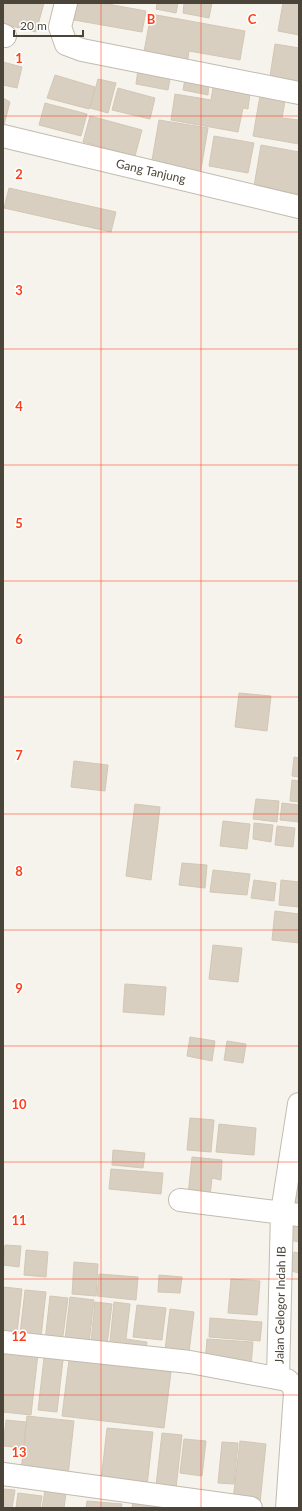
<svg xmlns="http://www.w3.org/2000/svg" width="302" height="1511" font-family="Lato,sans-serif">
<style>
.building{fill:#d8cfc1;stroke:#d3c7b4}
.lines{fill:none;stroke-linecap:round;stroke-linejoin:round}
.minor-casing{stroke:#c2bbae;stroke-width:24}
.minor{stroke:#fff;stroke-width:22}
.grid{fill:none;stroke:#fc3f1d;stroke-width:1;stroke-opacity:0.55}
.labels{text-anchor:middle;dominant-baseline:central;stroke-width:3;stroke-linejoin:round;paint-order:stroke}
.street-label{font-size:12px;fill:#4b4439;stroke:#fff}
.grid-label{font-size:13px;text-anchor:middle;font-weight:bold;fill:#fc3f1d;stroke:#fff;stroke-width:3;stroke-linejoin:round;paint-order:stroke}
</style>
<rect width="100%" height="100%" fill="#f6f3ec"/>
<path class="building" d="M3 3H44L36 32 3 24Z
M77 3H102L146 11 142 32 74 20Z
M157 3H178L176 13 156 9Z
M184 3H212L209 18 183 13Z
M283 3H299V35L278 31Z
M151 14 245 31 240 60 189 51 187 65 143 57Z
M275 44 299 48V81L270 76Z
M3 62 22 67 17 88 3 85Z
M138 69 171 74 168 90 136 84Z
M55 75 95 87 89 109 47 98Z
M98 79 116 83 108 113 90 108Z
M185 79 209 83 208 95 183 90Z
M213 87 250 94 248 109 243 108 238 132 171 120 175 94 211 100Z
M118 88 155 98 150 119 112 110Z
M261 90 286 95 282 118 299 120V144L253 136Z
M3 98 10 102 4 125 3 124Z
M45 103 87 114 81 136 39 125Z
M90 116 142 130 135 156 83 142Z
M159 120 208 128 200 175 151 166Z
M214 136 254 143 248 173 209 166Z
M261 145 299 152V194L254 186Z
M9 188 116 212 111 232 4 208Z
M239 693 271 696 267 731 235 727Z
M294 757 299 758V777L292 776Z
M74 761 108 765 105 791 71 787Z
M292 780 299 781V802L290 801Z
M256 799 279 801 277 822 253 819Z
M282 803 299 805V822L280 820Z
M135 804 160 807 151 880 126 876Z
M223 821 250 824 247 849 220 846Z
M254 823 273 825 271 842 253 839Z
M277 826 295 828 293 847 275 845Z
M182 863 207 865 205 888 179 885Z
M213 870 250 874 247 895 210 892Z
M254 880 276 883 274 901 251 898Z
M281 880 299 882V907L279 905Z
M275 911 299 914V943L272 940Z
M213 945 242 948 238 982 209 979Z
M125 984 166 987 164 1015 123 1012Z
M190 1037 215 1041 212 1061 187 1056Z
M227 1041 246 1044 243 1063 224 1060Z
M190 1118 214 1120 211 1152 187 1150Z
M219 1124 256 1128 254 1155 216 1152Z
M113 1150 145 1153 143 1168 112 1165Z
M192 1157 222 1160 221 1180 212 1178 210 1196 188 1195Z
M111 1169 163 1173 161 1194 109 1189Z
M298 1176 299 1177V1210L292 1209Z
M292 1221 299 1223V1242L289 1240Z
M5 1245 21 1246 19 1267 3 1265Z
M26 1250 48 1252 46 1277 24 1275Z
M294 1252 299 1253V1273L291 1271Z
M74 1262 98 1264 96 1296 72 1294Z
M99 1274 138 1277 136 1300 97 1296Z
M159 1275 182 1277 180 1293 158 1292Z
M231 1279 260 1281 257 1315 228 1313Z
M3 1287 22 1289 16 1342 3 1341Z
M25 1290 46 1292 41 1337 20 1334Z
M50 1296 68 1298 62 1343 45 1341Z
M70 1297 94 1300 88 1351 64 1348Z
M95 1302 112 1304 106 1353 90 1351Z
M114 1302 130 1304 126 1339 147 1342 145 1356 109 1351Z
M137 1305 166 1308 162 1340 133 1337Z
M170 1309 194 1312 188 1360 164 1358Z
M210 1318 262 1322 260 1341 209 1337Z
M207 1339 253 1342 251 1367 205 1363Z
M3 1351 38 1354 31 1415 3 1412Z
M44 1358 63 1360 57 1412 38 1410Z
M69 1360 171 1372 164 1428 62 1416Z
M27 1416 74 1421 68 1476 21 1471Z
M6 1420 26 1422 24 1448 3 1446Z
M107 1428 153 1432 147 1486 101 1481Z
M162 1433 182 1435 176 1488 156 1486Z
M184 1439 206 1441 202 1476 180 1473Z
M240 1441 266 1444 260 1503 233 1500Z
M222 1442 238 1443 234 1484 218 1483Z
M3 1489 15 1490 12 1508H3Z
M45 1490 66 1493 64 1508H42Z
M18 1493 42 1496 40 1508H16Z
M87 1501 122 1504 121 1508H86Z
M133 1501 156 1503 155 1508H132Z"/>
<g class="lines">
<defs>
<path id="minor" d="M66 3 60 27 66 44 82 50 299 93
M3 35 5 36
M3 136 299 207
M180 1200 299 1215
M3 1342 190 1362 287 1380 293 1386 295 1393 287 1508
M278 1378 282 1212 299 1104
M3 1474 251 1508"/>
</defs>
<use href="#minor" class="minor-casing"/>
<use href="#minor" class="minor"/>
</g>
<path class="grid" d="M101 3V1508M201 3V1508M3 116H299M3 232H299M3 349H299M3 465H299M3 581H299M3 697H299M3 814H299M3 930H299M3 1046H299M3 1162H299M3 1279H299M3 1395H299"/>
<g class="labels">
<g class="street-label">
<text transform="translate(151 171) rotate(13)">Gang Tanjung</text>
<text transform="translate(280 1305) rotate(-89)">Jalan Gelogor Indah IB</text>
</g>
</g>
<g class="grid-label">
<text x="151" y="24">B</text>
<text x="252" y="24">C</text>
<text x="19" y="63">1</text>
<text x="19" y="179">2</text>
<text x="19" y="295">3</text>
<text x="19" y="411">4</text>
<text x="19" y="528">5</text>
<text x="19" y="644">6</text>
<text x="19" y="760">7</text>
<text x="19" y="876">8</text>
<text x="19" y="993">9</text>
<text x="19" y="1109">10</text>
<text x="19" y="1225">11</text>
<text x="19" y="1341">12</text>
<text x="19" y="1457">13</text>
</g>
<rect width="302" height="1511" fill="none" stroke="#4b4439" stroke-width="8"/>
<path d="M14 30v6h69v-6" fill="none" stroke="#4b4439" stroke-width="2"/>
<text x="20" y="30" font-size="12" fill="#4b4439" stroke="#ffffff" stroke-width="3" paint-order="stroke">20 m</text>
</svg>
